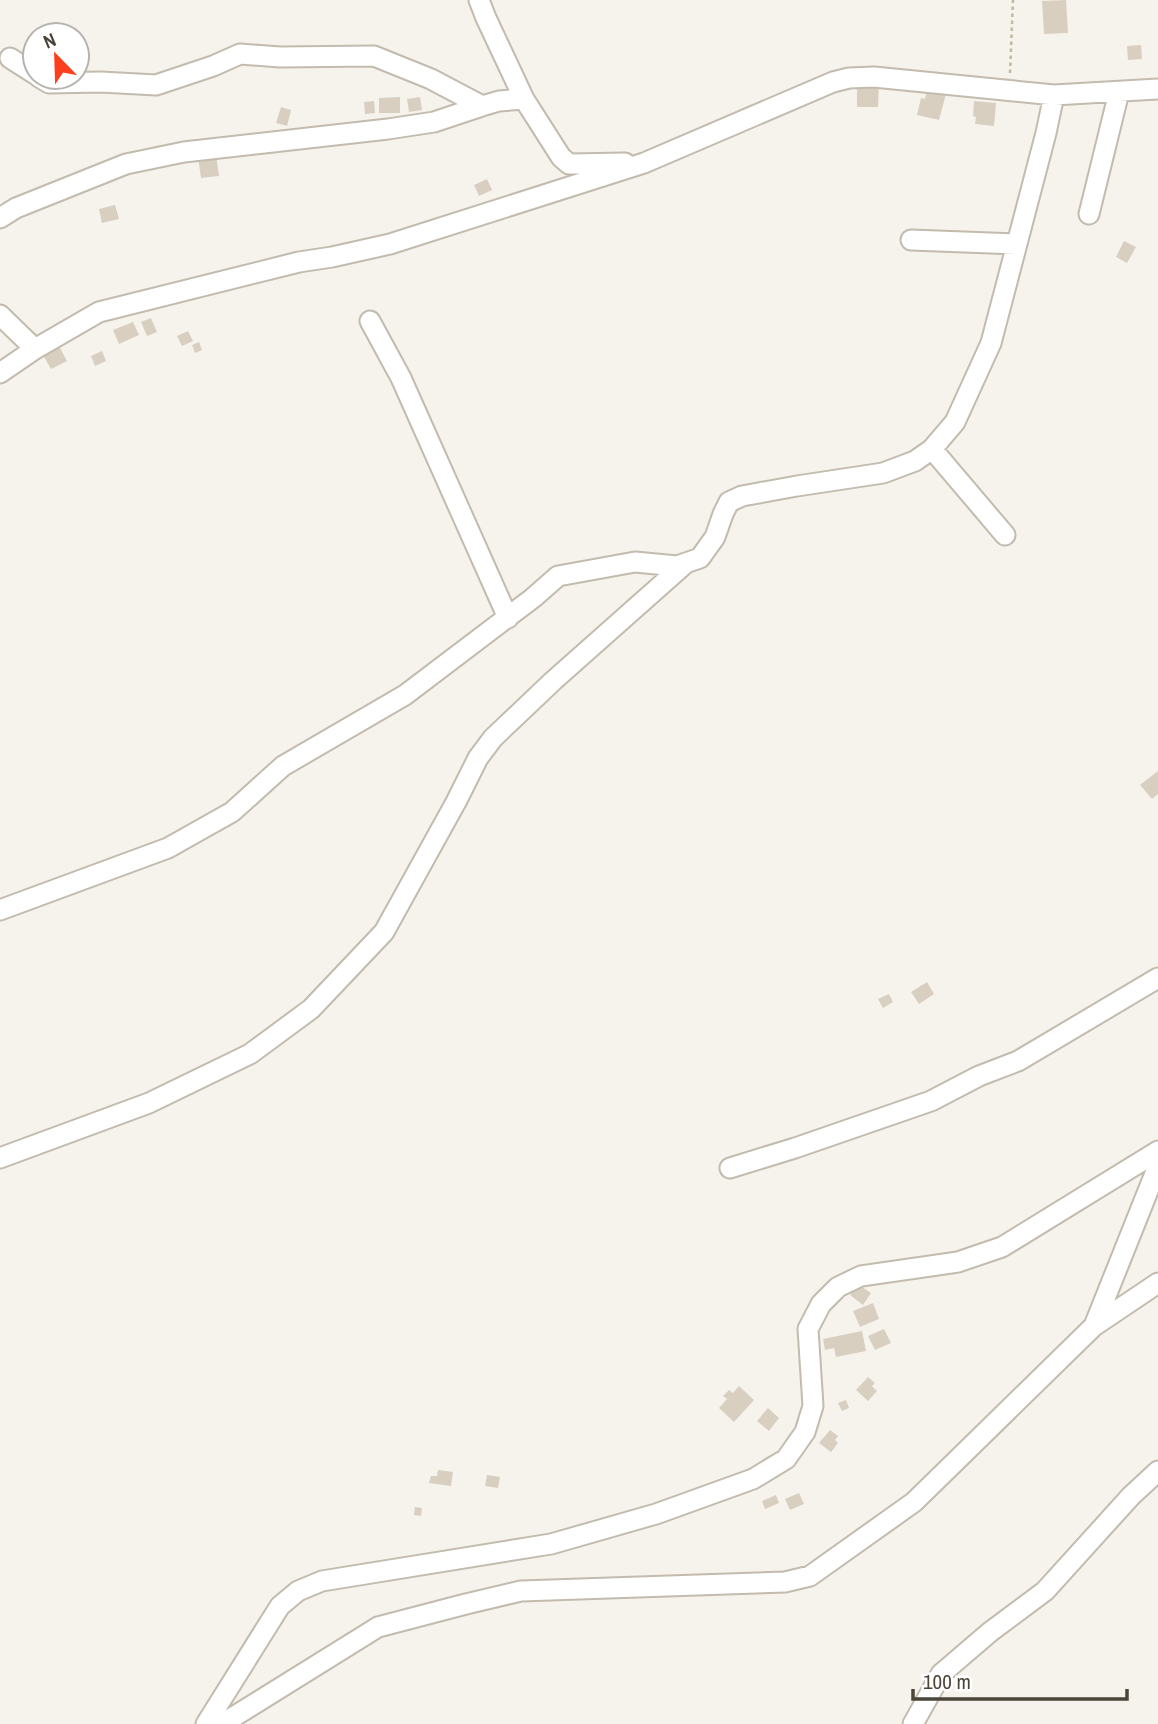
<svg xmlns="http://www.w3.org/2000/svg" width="1158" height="1724" font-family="'Archivo Narrow',sans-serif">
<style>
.building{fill:#d8cfc1}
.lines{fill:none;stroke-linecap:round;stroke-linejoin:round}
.minor-casing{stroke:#c2bbae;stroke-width:23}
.path{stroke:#c4b79f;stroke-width:2.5;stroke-dasharray:3.5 3.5;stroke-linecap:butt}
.minor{stroke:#fff;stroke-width:19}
</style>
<rect width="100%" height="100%" fill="#f6f3ec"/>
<path class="building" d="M1066 0 1068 33 1044 34 1042 1Z
M1141 45 1142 59 1128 60 1127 46Z
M860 83H879L878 107H857V89H860Z
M927 90 946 94 939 120 917 115 921 98 925 99Z
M400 97V113H379V98Z
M420 97 422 110 409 112 407 99Z
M374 101 375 113 365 114 364 102Z
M974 101 996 103 994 126 975 124 976 117 973 116Z
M281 107 291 110 287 126 276 123Z
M216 155 219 176 201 178 198 157Z
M487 179 492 190 479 196 474 185Z
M115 205 119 219 102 223 99 209Z
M1124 241 1136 247 1127 263 1116 257Z
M151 318 157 332 147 336 141 322Z
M133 322 139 335 119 344 113 330Z
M188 331 193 341 182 346 177 336Z
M199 342 202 350 195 353 192 345Z
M59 346 67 361 51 369 43 355Z
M102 351 106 361 95 366 91 356Z
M1158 771V794L1152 799 1140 785Z
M927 982 934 994 919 1004 911 992Z
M889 994 893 1002 883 1008 878 999Z
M858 1284 871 1293 863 1305 850 1295Z
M873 1303 879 1319 860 1327 853 1311Z
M884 1329 891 1343 875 1350 868 1336Z
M862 1331 866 1351 836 1357 834 1348 825 1350 823 1339Z
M868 1377 875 1383 872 1386 877 1391 868 1401 856 1390Z
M739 1386 754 1400 734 1422 719 1408 727 1399 723 1396 729 1390 733 1393Z
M846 1400 849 1408 842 1411 838 1403Z
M768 1408 779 1418 769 1431 757 1421Z
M830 1430 838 1436 835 1440 838 1443 831 1452 819 1443Z
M438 1470 453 1472 451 1486 429 1483 431 1476H437Z
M487 1475 500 1477 498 1488 485 1486Z
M799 1493 804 1504 790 1510 785 1499Z
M776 1495 779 1503 765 1509 762 1501Z
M415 1507 422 1508 421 1516 414 1515Z"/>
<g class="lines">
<defs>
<path id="minor" d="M479 0 486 18 524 99
M10 58 35 74
M39 77 49 83 101 82 156 85 213 66 240 54 280 57 374 56 431 79 482 106
M1089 214 1119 92
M0 218 16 208 126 164 184 152 388 129 434 122 482 106 499 101 524 99 561 157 569 164 625 163
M911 240 1017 244
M0 315 35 349
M370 321 401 378 508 618
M0 373 35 349 99 312 299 262 332 257 390 244 644 163 833 82 849 78 874 77 1054 95 1158 89
M932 449 1005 535
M0 910 168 848 232 812 283 766 405 695 533 598 558 576 635 562 677 566 700 558 715 537 723 514 729 502 742 496 797 486 883 473 915 461 932 449 955 422 991 343 1046 133 1054 95
M0 1158 149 1103 250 1054 311 1009 384 932 456 802 478 758 493 738 553 681 686 563
M730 1168 795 1148 931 1101 979 1076 1018 1061 1158 978
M1094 1326 1158 1166
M206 1724 280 1606 298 1591 322 1581 551 1544 656 1514 753 1479 786 1459 805 1432 813 1406 808 1329 821 1304 838 1287 861 1276 958 1262 1002 1247 1158 1151
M222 1724 378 1627 466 1604 521 1591 785 1582 810 1576 914 1502 1094 1326 1158 1283
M913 1724 941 1674 990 1632 1045 1591 1131 1496 1158 1471"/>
</defs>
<use href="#minor" class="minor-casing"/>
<path class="path" d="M1010 73 1013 0"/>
<use href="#minor" class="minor"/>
</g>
<g transform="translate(56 56) rotate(337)"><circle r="33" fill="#ffffff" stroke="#b7b4b0" stroke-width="2"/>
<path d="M0-5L12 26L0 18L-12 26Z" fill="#fc3f1d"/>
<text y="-10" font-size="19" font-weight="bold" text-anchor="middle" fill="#4b4439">N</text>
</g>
<path d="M913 1689v10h214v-10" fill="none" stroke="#4b4439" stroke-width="3.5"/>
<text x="923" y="1689" font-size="21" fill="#4b4439" stroke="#ffffff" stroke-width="5" paint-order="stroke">100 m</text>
</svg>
